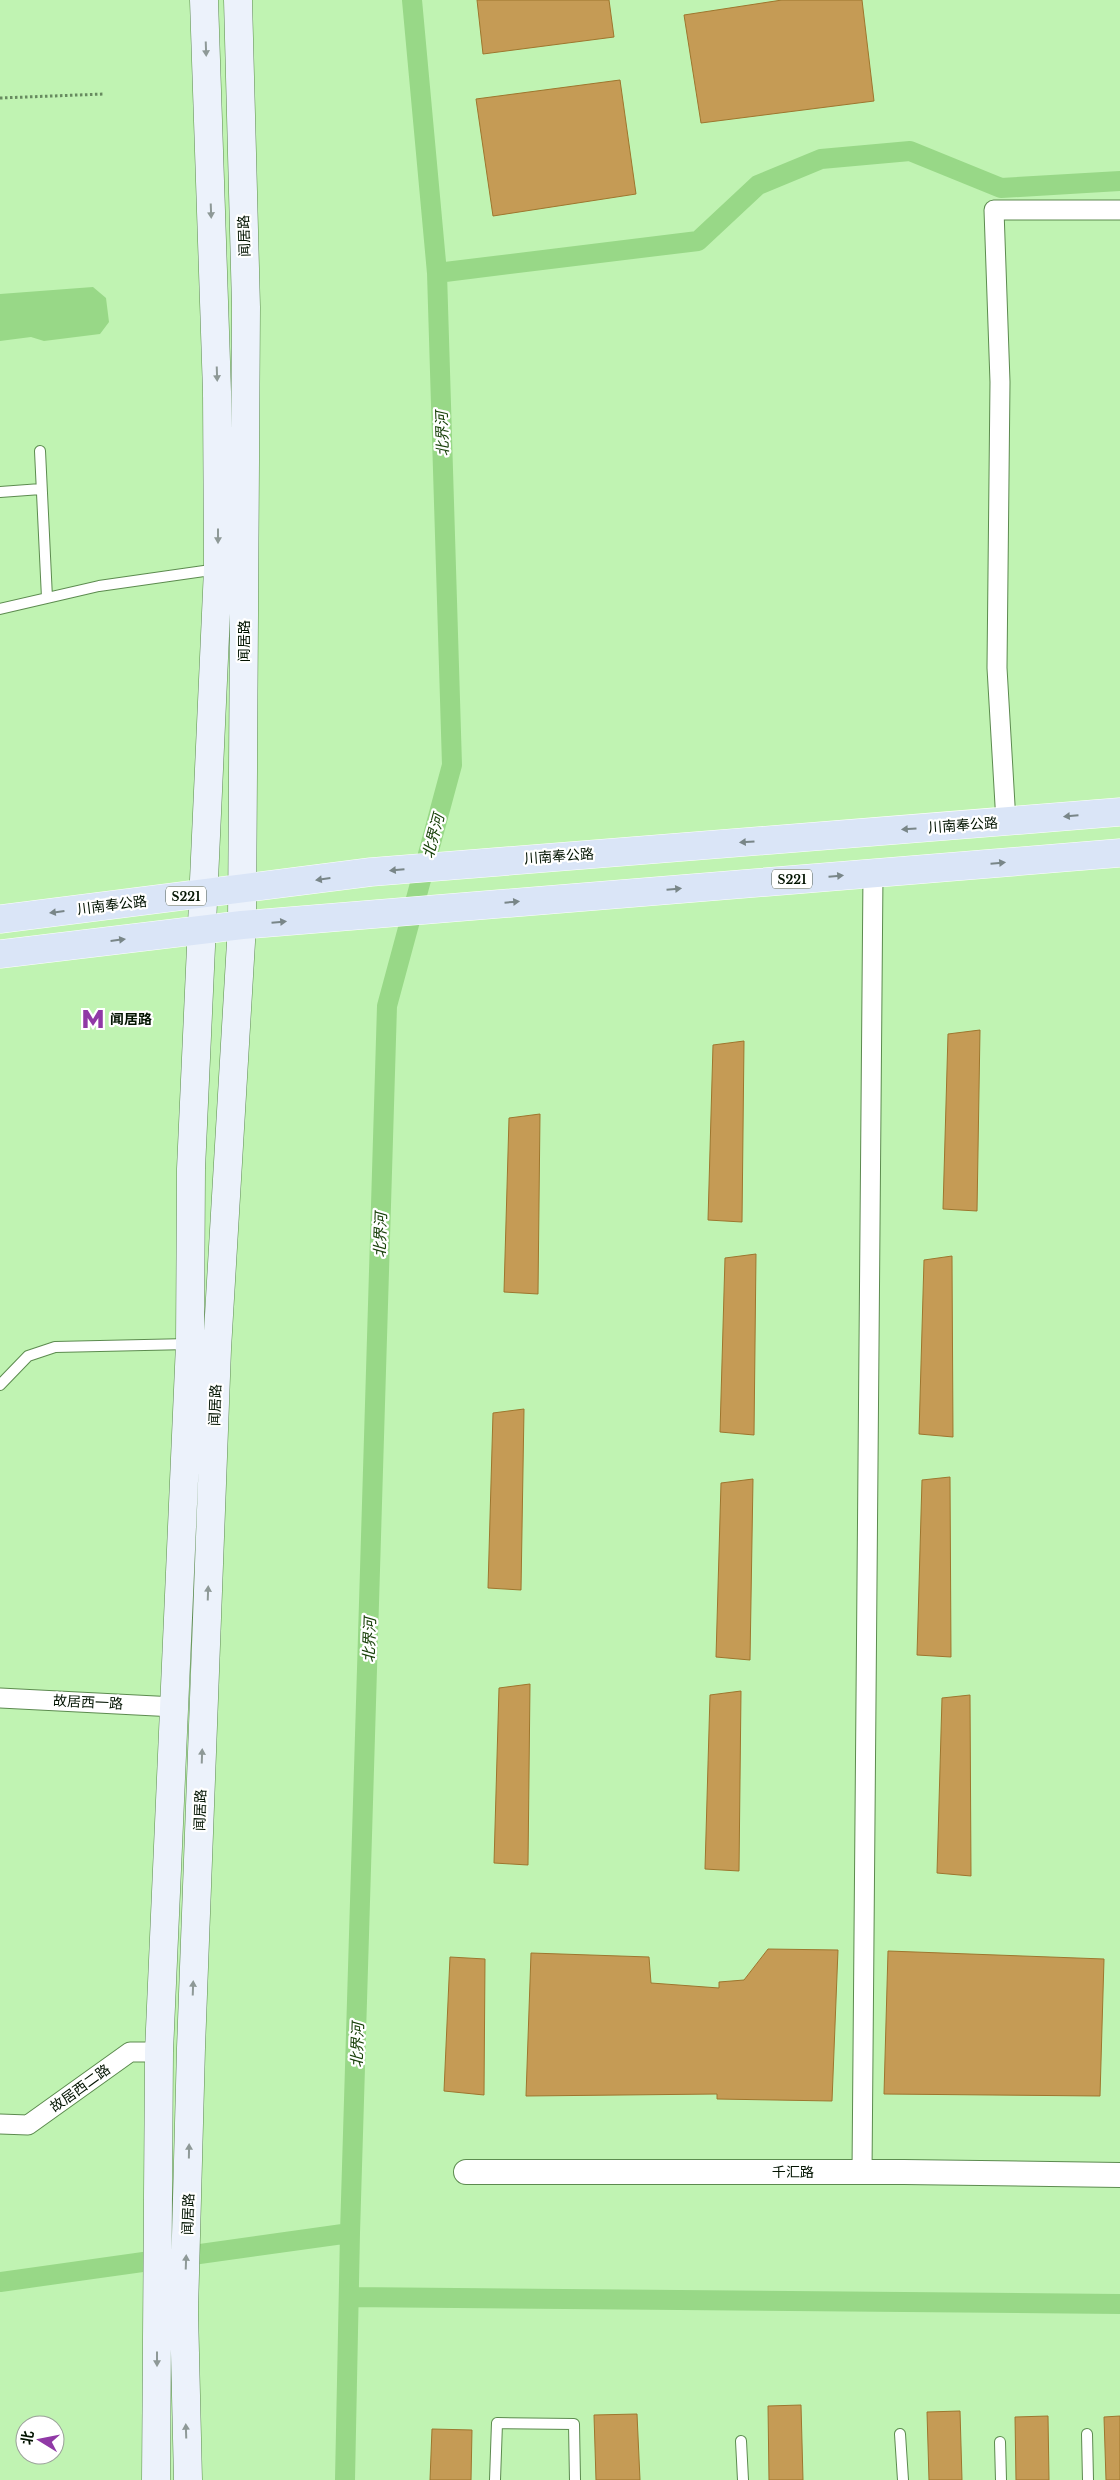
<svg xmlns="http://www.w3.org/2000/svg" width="1120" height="2480" font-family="'Libre Baskerville','Noto Sans SC',serif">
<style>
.water{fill:#98d887}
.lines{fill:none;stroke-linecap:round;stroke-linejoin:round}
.canal{stroke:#98d887;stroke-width:20}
.building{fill:#c59b55;stroke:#9e762e}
.service-casing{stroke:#5c8b4f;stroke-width:12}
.minor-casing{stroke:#5c8b4f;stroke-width:21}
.tertiary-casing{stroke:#5c8b4f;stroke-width:26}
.secondary-casing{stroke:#5c8b4f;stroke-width:29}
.primary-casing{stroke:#fff;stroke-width:29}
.path{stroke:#678a5f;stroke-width:3;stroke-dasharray:2.5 2.5;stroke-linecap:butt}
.service{stroke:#fff;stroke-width:10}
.minor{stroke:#fff;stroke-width:19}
.tertiary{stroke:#fff;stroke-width:24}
.secondary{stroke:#ecf2fb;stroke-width:28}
.primary{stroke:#dae5f7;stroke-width:28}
.oneway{fill:#8e9997}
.oneway2{fill:#798688}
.labels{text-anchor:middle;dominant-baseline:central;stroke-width:4.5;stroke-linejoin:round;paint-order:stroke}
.shield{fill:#fff;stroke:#4e5a4c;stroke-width:1}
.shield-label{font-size:12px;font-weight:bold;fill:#021300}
.street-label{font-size:14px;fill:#021300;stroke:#fff}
.poi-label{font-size:14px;font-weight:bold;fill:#021300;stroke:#fff;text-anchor:start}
.water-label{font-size:15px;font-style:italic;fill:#19410a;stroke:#fff}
</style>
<rect width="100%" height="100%" fill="#c0f3b2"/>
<path class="water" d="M93 287 106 298 109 322 100 334 44 341 31 337 0 341V294Z"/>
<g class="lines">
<path class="canal" d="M437 273 698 241 758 185 821 159 910 151 1001 188 1120 181
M0 2282 350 2233
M349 2297 1120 2304
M345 2480 350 2233 387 1006 452 765 437 273 412 0"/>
</g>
<path class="building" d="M477 0H609L614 37 483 54Z
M782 0H862L874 101 701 123 684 15Z
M620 80 636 194 493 216 476 99Z
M980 1030 977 1211 943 1209 948 1034Z
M744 1041 742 1222 708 1220 713 1045Z
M540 1114 538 1294 504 1292 509 1118Z
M756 1254 754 1435 720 1432 725 1258Z
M952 1256 953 1437 919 1434 924 1260Z
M524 1409 521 1590 488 1588 493 1413Z
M950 1477 951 1657 917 1655 922 1480Z
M753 1479 750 1660 716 1657 721 1483Z
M530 1684 528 1865 494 1863 499 1688Z
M741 1691 739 1871 705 1869 710 1695Z
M970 1695 971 1876 937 1873 942 1698Z
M768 1949 838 1950 832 2101 717 2099V2094L526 2096 531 1953 649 1957 651 1983 719 1988V1982L744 1980Z
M888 1951 1104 1959 1100 2096 884 2094Z
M450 1957 485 1959 484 2095 444 2091Z
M801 2405 803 2480H769L768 2406Z
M960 2411 962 2480H929L927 2412Z
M637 2414 640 2480H596L594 2415Z
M1048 2416 1049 2480H1016L1015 2417Z
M1120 2416V2480H1106L1104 2417Z
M432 2429 472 2430 471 2480H430Z"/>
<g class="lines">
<defs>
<path id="service" d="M40 451 47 598
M0 492 41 489
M0 609 99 586 218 569
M0 1385 28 1356 55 1347 189 1344
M900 2434 903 2480
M1087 2434 1088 2480
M741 2441 743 2480
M1000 2442 1001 2480
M495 2480 497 2423 574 2424 575 2480"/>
<path id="minor" d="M1006 822 997 668 1000 382 994 210H1120
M0 1698 175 1707
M0 2124 28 2125 130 2052H159
M862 2172 873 873"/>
<path id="tertiary" d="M466 2172H904L1120 2175"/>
<path id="secondary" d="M156 2480 159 2052 190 1344 191 1169 218 569 217 392 204 0
M188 2480 184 2311 191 2048 217 1349 242 925 246 307 238 0"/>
<path id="primary" d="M0 919 371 872 1120 812
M0 954 242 925 1120 853"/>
</defs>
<use href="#service" class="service-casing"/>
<use href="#minor" class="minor-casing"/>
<use href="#tertiary" class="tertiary-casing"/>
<use href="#secondary" class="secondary-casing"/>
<use href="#primary" class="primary-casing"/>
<path class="path" d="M0 98 104 94"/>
<use href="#service" class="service"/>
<use href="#minor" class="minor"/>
<use href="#tertiary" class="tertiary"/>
<use href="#secondary" class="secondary"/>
<use href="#primary" class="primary"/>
</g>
<defs><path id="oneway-solid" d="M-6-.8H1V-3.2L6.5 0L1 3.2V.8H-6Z" transform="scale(1.25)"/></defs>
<g class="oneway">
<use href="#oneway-solid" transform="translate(206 49) rotate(88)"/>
<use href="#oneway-solid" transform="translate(211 211) rotate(88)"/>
<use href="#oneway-solid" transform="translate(217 374) rotate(88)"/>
<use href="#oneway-solid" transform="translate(218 536) rotate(90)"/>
<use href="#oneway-solid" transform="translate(208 1593) rotate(-88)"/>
<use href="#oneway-solid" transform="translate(202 1756) rotate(-88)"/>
<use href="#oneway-solid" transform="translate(193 1988) rotate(-88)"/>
<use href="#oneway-solid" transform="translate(189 2151) rotate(-89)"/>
<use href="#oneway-solid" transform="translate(186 2262) rotate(-88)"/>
<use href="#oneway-solid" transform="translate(157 2359) rotate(90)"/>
<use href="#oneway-solid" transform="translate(186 2431) rotate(-92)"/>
</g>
<g class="oneway2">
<use href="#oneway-solid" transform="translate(1071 816) rotate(175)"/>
<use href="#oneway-solid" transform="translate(909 829) rotate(176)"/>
<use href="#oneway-solid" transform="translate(747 842) rotate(176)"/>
<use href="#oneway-solid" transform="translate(998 863) rotate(-5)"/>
<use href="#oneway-solid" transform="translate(397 870) rotate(175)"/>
<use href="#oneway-solid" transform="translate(836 876) rotate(-5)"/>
<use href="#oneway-solid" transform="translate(323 879) rotate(172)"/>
<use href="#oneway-solid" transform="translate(674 889) rotate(-5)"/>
<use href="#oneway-solid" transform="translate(512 902) rotate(-5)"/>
<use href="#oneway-solid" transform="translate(57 912) rotate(173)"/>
<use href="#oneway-solid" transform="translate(279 922) rotate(-5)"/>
<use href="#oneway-solid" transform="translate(118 940) rotate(-7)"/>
</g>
<defs>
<symbol id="metro-bare" viewBox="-9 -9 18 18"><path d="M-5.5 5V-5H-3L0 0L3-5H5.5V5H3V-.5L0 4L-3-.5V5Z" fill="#9039a6" stroke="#fff" stroke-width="2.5" paint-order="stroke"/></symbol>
</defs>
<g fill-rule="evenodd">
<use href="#metro-bare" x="77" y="1003" width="32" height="32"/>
</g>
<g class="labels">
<g class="shield">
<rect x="772" y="869.5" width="40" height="19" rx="4"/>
<rect x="166" y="886.5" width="40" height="19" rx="4"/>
</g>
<g class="shield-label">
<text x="792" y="879">S221</text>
<text x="186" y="896">S221</text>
</g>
<g class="street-label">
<text transform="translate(244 236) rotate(-92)">闻居路</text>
<text transform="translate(244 641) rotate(-90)">闻居路</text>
<text transform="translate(963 825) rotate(-4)">川南奉公路</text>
<text transform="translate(559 856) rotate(-4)">川南奉公路</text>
<text transform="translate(112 905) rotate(-7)">川南奉公路</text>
<text transform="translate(215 1405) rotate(-88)">闻居路</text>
<text transform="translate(88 1702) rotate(3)">故居西一路</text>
<text transform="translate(200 1810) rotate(-88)">闻居路</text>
<text transform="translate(80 2088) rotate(-36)">故居西二路</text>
<text x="793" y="2172">千汇路</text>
<text transform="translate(188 2214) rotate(-88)">闻居路</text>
</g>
<g class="poi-label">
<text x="110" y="1019">闻居路</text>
</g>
<g class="water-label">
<text transform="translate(442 434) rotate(-92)">北界河</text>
<text transform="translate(433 836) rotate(-75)">北界河</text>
<text transform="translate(380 1235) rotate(-88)">北界河</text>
<text transform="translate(369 1640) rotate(-88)">北界河</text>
<text transform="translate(357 2045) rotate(-88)">北界河</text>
</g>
</g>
<g transform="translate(40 2440) rotate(280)"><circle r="24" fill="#ffffff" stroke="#9aa199"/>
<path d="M0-4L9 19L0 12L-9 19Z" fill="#9039a6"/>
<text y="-8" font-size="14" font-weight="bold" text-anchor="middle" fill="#021300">北</text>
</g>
</svg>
